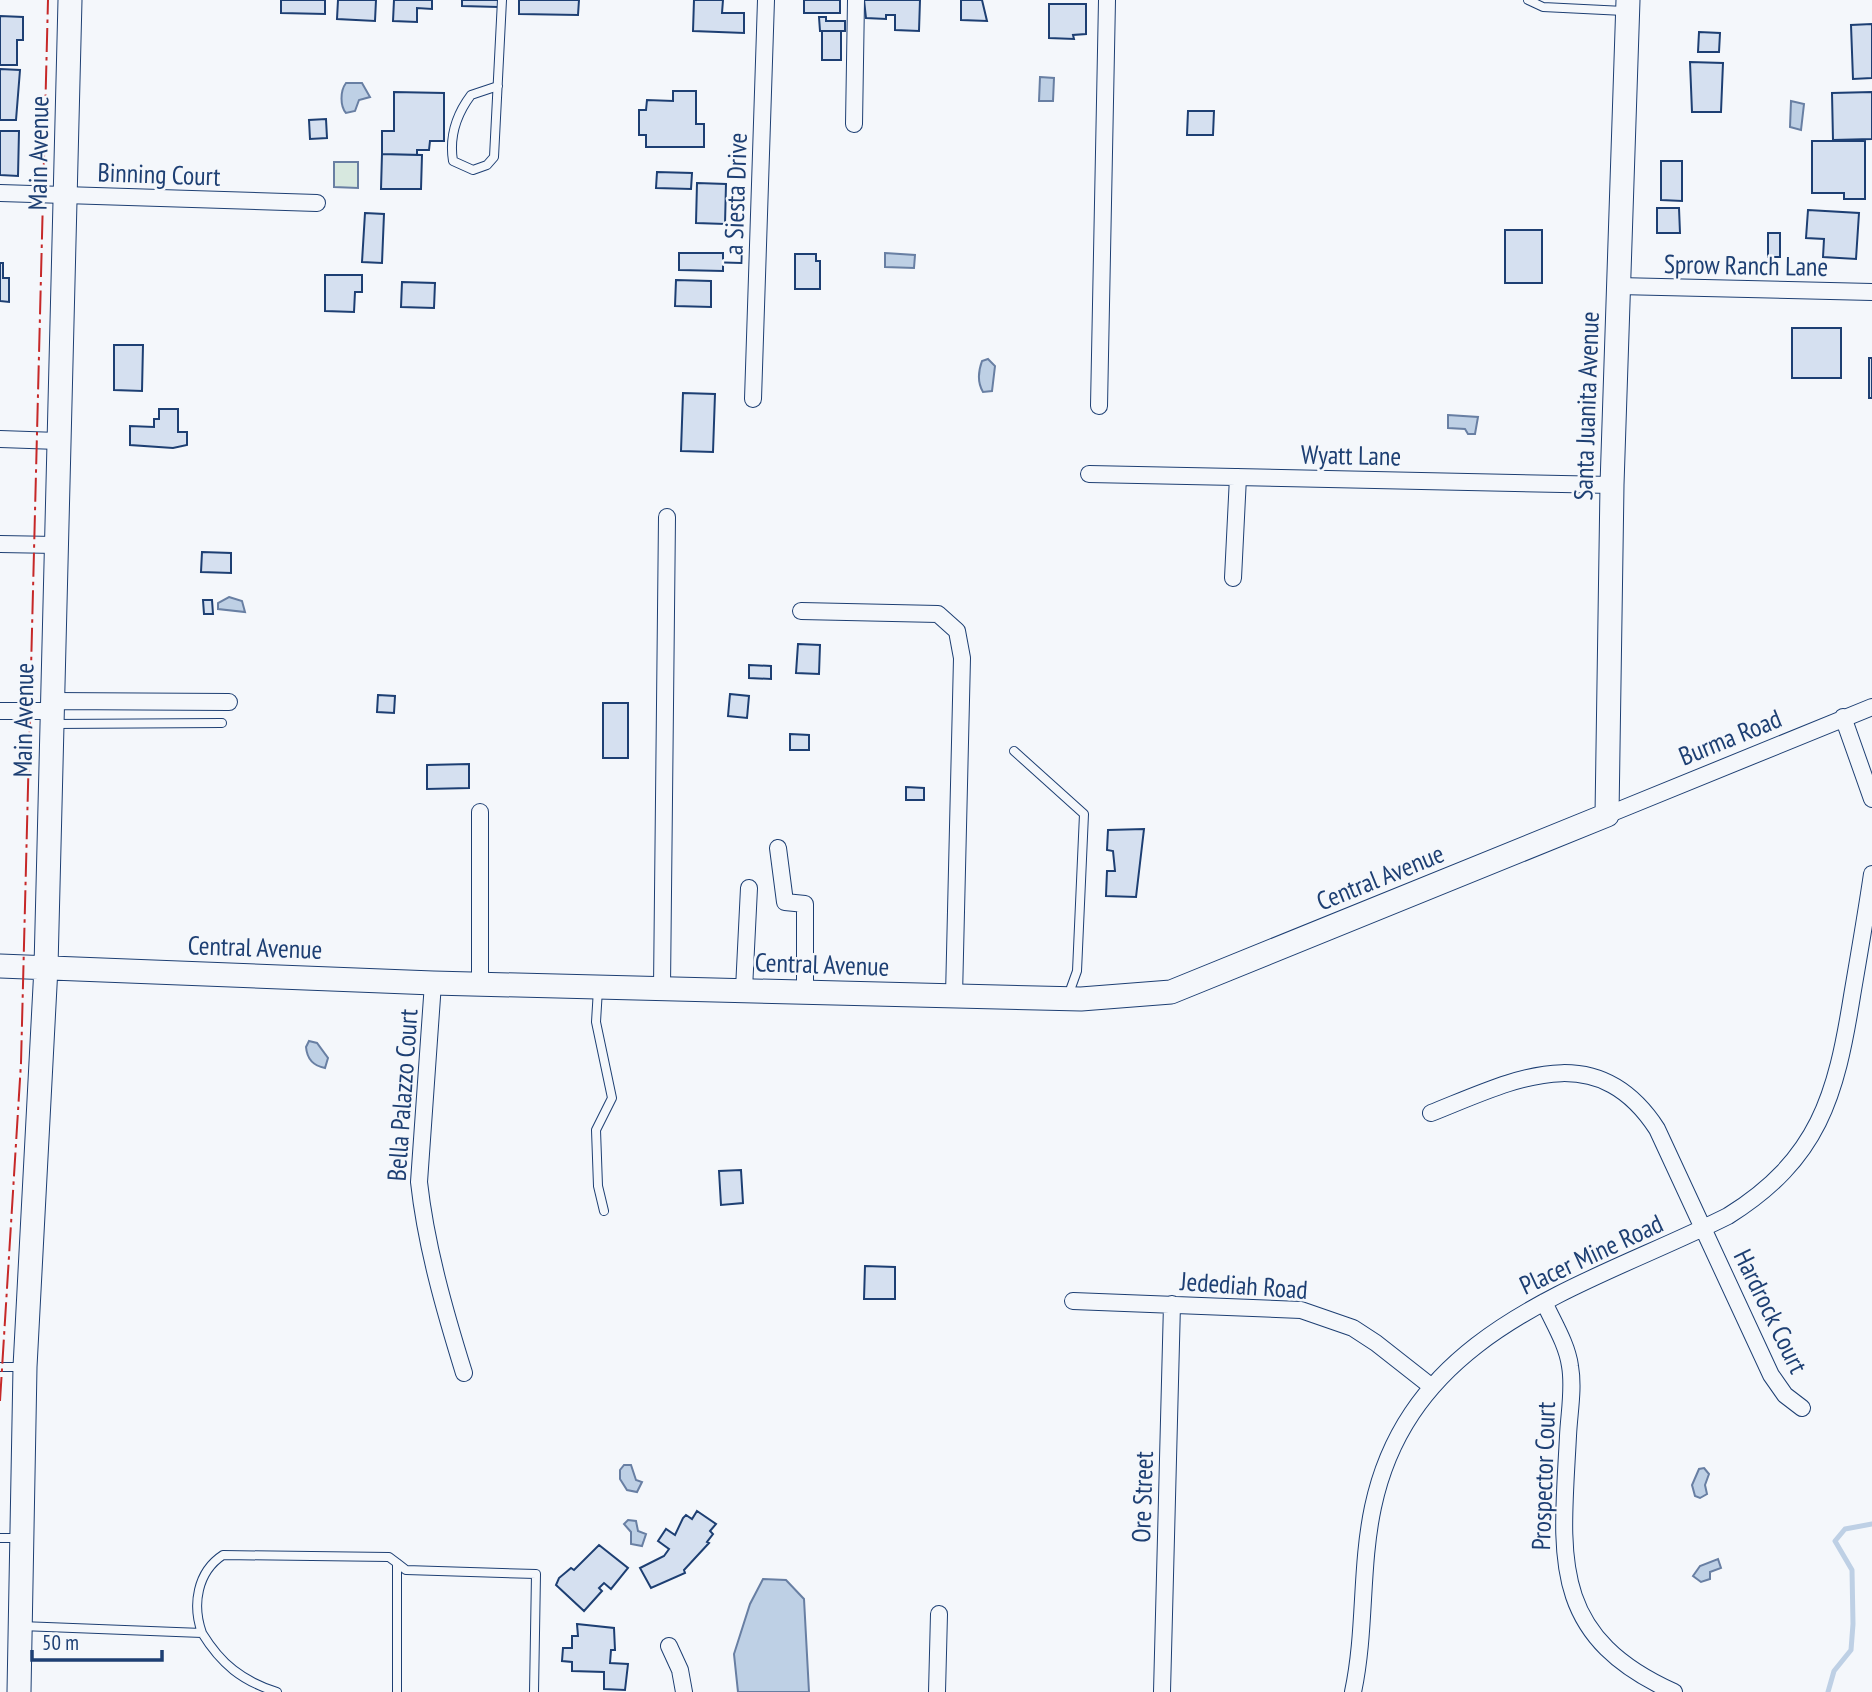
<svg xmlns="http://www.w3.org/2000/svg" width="1872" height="1692" font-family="'PT Sans Narrow',sans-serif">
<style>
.green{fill:#d7e8df;stroke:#687fa3;stroke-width:2}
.water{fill:#bed0e5;stroke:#687fa3;stroke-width:2}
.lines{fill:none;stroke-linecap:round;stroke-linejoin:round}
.stream{stroke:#bed0e5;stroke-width:5}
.building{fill:#d5e0f0;stroke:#1d3f73;stroke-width:2}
.lane-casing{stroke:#1d3f73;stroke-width:10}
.street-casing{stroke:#1d3f73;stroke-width:18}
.secondary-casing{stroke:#1d3f73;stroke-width:25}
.lane{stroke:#f4f7fb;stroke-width:8}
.street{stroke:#f4f7fb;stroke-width:16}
.secondary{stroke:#f4f7fb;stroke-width:23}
.power{stroke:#c62828;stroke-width:2;stroke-dasharray:24 5 3.5 5;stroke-linecap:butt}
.labels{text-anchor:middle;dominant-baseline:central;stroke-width:5;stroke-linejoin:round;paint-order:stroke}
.street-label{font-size:26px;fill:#1d3f73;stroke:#f4f7fb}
</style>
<rect width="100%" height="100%" fill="#f4f7fb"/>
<path class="green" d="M334 162H358V188L334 187Z"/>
<path class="water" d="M1040 77 1054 78 1053 101H1039Z
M346 83H362L370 97 359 100 355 111 346 113C340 106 340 91 346 83Z
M1791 101 1804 104 1801 130 1790 127Z
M885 253 915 255 914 268 885 267Z
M988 359 995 366 992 391 983 392C977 382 978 372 982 361Z
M1448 415 1478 417 1475 434H1468L1465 429 1448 428Z
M229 597 242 601 245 612 218 609V603Z
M309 1041 317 1043 328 1058 325 1068C314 1066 307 1059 306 1047Z
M624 1465H631L636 1480 642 1482 637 1492 627 1490 620 1479V1470Z
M1704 1468 1709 1474 1705 1485 1707 1494 1700 1498 1695 1496 1692 1485 1699 1469Z
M628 1520 636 1521 638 1531 646 1534 642 1546 631 1544V1532L624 1524Z
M1718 1559 1721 1568 1710 1572V1579L1701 1582 1693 1576 1700 1566Z
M763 1579 786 1580 804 1599 809 1692H738L734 1654 750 1604Z"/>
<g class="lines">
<path class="stream" d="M1828 1692 1834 1671 1851 1650 1853 1624 1852 1570 1835 1541 1845 1529 1872 1524"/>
</g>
<path class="building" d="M281 0H325V14L281 13Z
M338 0H376L375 21 337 19Z
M394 0H432V9L417 8V22L393 21Z
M462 0H498V7L462 6Z
M519 0H579L578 15 519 14Z
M694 0H723L722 13H744V33L693 31Z
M804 0H840V13H804Z
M864 0H920L919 31 895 30V15H886V19L866 18Z
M961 0H982L987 21 961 20Z
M1049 4H1086V34L1073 35 1074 39 1049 38Z
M0 16 23 17V40H17V65H0Z
M819 17H826V21H845V31H820Z
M1872 24V78L1853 79 1851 25Z
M822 31H841V60H822Z
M1699 32 1720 33 1719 52H1698Z
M1690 62 1723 63 1721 112H1692Z
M0 69 20 70 16 120H0Z
M673 91H696V124H704V147H646V135H639V110H646L647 100 673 101Z
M394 92 444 93V141H430L429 150H417V155L382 154V131H394Z
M1872 92V139L1833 140 1832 93Z
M1188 111H1214L1213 135H1187Z
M326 119 327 138 310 139 309 120Z
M0 131H19L18 176 0 175Z
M1812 141H1865V199H1844V193H1812Z
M382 154 422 155 421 189H381Z
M1661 161H1682V201L1661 200Z
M657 172 692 173 691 189 656 188Z
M697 183 726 184 725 224 696 223Z
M1657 208H1679L1680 233H1657Z
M1808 210 1859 213 1856 259 1823 257 1824 239 1806 238Z
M365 213 384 214 382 263 362 262Z
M1505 230H1542V283H1505Z
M1768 233H1780V257H1768Z
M679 253H723V271L679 270Z
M795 254H816V261H820V289H795Z
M0 263H3V278H9V302L0 301Z
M325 275H362V292H355L354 312 325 311Z
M676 280 711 281V307L675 306Z
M402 282 435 283 434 308 401 307Z
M1792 328H1841V378H1792Z
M114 345H143L142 391 114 390Z
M1869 358H1872V398H1869Z
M683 393 715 394 713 452 681 451Z
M159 409H178V432H187V445L173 448 130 445V426L154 427V419H159Z
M202 552 231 553V573L201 572Z
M203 600H212L213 614H204Z
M798 644 820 645 819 674 796 673Z
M749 665 771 666V679L749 678Z
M730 694 749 696 747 718 728 716Z
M378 695 395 696 394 713 377 712Z
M603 703H628V758H603Z
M790 734 809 735V750H790Z
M469 764V788L427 789V765Z
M906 787 924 788V800H906Z
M1144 829 1136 897 1106 896 1107 871H1115L1113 851 1107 850 1108 830Z
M741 1170 743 1203 721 1205 719 1171Z
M865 1266 895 1267V1299H864Z
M697 1511 716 1524 710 1531 713 1534 707 1542 709 1543 684 1570 685 1573 651 1588 640 1568 664 1556 669 1549 658 1541 666 1529 675 1535 683 1518 686 1515 692 1519Z
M599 1545 628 1568 611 1589 604 1583 599 1588 602 1591 584 1611 556 1585 559 1578 571 1568 574 1570Z
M577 1624 614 1628 615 1650H611L610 1663 628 1664 625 1690 604 1689V1672L572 1671V1662L562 1661 563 1648H572V1636H578Z"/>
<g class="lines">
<defs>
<path id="lane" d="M1528 0 1543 7 1624 11
M498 86 471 95C456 115 449 136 453 161L473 170 487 165 494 157 502 0
M54 724 222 723
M1014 751 1084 814 1077 971 1068 996
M598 989 596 1022 612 1098 596 1130 598 1186 604 1211
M0 1367H22
M0 1538H18
M397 1563 406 1570 536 1574 534 1692
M21 1626 202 1633C221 1664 242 1681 277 1692
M202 1633C192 1605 197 1572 223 1555L389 1557 397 1563V1692"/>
<path id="street" d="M854 124 856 0
M0 193 317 203
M1618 286 1872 292
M753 399 766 0
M1099 406 1107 0
M0 439 58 441
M1089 474 1612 485
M0 544 56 545
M1233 578 1238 477
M801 611 938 614 957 631 962 658 954 996
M52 701 229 702
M0 711H52
M1843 717 1872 799
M1607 815 1872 707
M778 848 785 902 805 904V991
M433 983 419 1182C426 1246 445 1312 464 1373
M480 983V812
M662 987 667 517
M744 989 749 888
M1431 1113C1512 1081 1596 1035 1657 1129L1771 1375 1785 1395 1802 1408
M1073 1301 1301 1310 1353 1328 1376 1343 1432 1387
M1544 1302C1553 1322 1567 1344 1570 1366 1574 1389 1569 1413 1568 1436 1562 1554 1547 1635 1674 1692
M669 1646 680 1670 684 1692
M937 1692 939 1614
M1162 1692 1172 1304
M1353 1692C1366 1631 1360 1568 1373 1507 1411 1328 1586 1287 1728 1216 1819 1159 1836 1096 1852 996 1859 955 1866 915 1872 874"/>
<path id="secondary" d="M0 966 433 983 1081 999 1171 992 1607 815 1612 485 1628 0
M19 1692 25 1367 46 967 70 0"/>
</defs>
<use href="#lane" class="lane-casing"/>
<use href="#street" class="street-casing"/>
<use href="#secondary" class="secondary-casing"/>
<use href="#lane" class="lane"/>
<use href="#street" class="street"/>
<use href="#secondary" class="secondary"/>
<path class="power" d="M0 1401 21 1063 48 0"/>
</g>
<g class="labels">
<g class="street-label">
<text transform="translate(38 153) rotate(-89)">Main Avenue</text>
<text transform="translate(159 174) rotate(2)">Binning Court</text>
<text transform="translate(735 199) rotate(-88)">La Siesta Drive</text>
<text transform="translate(1746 265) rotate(1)">Sprow Ranch Lane</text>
<text transform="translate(1586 406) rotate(-88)">Santa Juanita Avenue</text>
<text transform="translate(1351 455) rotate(1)">Wyatt Lane</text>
<text transform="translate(23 720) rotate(-89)">Main Avenue</text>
<text transform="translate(1730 737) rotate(-22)">Burma Road</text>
<text transform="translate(1380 877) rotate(-22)">Central Avenue</text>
<text transform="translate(255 947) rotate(2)">Central Avenue</text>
<text transform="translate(822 964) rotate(2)">Central Avenue</text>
<text transform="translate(402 1095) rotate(-86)">Bella Palazzo Court</text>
<text transform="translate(1591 1254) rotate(-25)">Placer Mine Road</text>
<text transform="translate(1244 1285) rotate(4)">Jedediah Road</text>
<text transform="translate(1771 1311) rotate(64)">Hardrock Court</text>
<text transform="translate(1543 1476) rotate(-88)">Prospector Court</text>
<text transform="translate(1142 1497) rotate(-88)">Ore Street</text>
</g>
</g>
<path d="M32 1650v10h130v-10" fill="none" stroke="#1d3f73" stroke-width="3.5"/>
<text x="42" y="1650" font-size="21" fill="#1d3f73" stroke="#f4f7fb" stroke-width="5" paint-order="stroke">50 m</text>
</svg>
